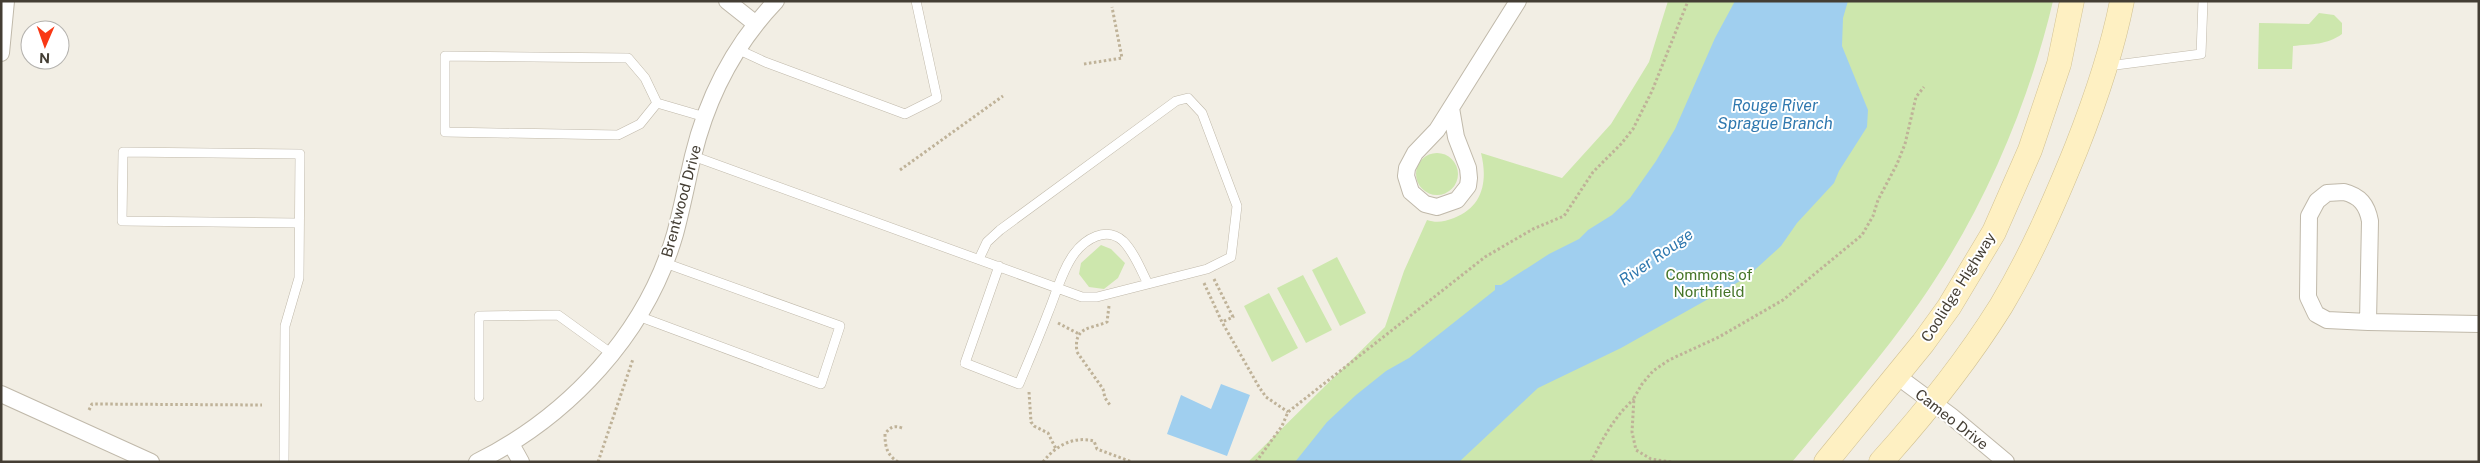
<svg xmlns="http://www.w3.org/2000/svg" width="2480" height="463" font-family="'Public Sans',sans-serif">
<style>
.green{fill:#cde7ad}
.water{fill:#a0cfef}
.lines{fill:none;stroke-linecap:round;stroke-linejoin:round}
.service-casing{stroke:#c0b9aa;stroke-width:10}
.minor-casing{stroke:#c0b9aa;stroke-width:18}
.secondary-casing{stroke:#d2c294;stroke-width:25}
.path{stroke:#bfb298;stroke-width:3;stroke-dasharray:2.5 2.5;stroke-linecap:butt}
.service{stroke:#fff;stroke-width:9}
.minor{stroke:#fff;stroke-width:16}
.secondary{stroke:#fef0c2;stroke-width:24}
.labels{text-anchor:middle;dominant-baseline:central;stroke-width:4;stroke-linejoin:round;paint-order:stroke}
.street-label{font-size:15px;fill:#443e34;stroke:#fff}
.park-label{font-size:15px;fill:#457528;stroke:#fff}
.water-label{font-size:16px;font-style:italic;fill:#2f78af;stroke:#fff}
</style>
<rect width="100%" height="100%" fill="#f2eee4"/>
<path class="green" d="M1668 1H2053C2028 107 1982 213 1920 302 1881 358 1836 409 1792 462H1248L1385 327 1404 271 1427 220C1436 223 1444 222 1454 218 1483 207 1488 181 1481 153L1562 178 1611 124 1649 62Z
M2319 13 2334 15 2342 23V34C2327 45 2312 44 2293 46L2292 69H2258L2259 23 2309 24Z
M1416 174a21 21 0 1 1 42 0a21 21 0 1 1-42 0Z
M1101 245 1111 249 1125 263 1118 278 1104 289 1089 287 1079 274 1081 263Z
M1337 257 1366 313 1340 326 1312 270Z
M1303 275 1332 330 1306 343 1277 288Z
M1269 293 1298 348 1272 362 1244 306Z"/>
<path class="water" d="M1735 1H1848L1843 18 1842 46 1868 110 1867 127 1839 171 1834 183 1797 223 1781 246 1747 277 1735 284 1621 348 1538 388 1459 462H1295L1327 422 1356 395 1386 371 1409 358 1495 290V285H1501L1549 254 1579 239 1588 230 1612 215 1630 198 1656 161 1675 129 1715 38Z
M1221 384 1250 395 1227 456 1167 434 1181 395 1211 409Z"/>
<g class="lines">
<defs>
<path id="service" d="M737 49 765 62 905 114 937 98 916 1
M2108 66 2201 54 2203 1
M657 103 645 78 628 58 445 56V132L618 135 640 124 657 103 705 117
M693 156 1082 297H1097L1207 269 1231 257 1237 206 1202 113 1188 98 1176 101 1000 230 987 242 979 259
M999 266 965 363 1019 384C1029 360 1039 337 1048 313 1056 294 1062 270 1074 254 1085 239 1106 226 1123 241 1134 252 1141 270 1148 284
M638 316 821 384 840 326 665 263
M479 397V316L558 315 612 354
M284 462 285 326 299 278 300 154 123 152 122 221 298 223"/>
<path id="minor" d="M727 1 756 24
M1 53 6 1
M1451 108 1456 137 1468 168 1469 178 1468 186 1457 200 1437 207 1425 204 1411 192 1406 176 1407 168 1415 153 1437 130 1518 1
M2344 192C2360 196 2367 205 2370 221L2368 322 2327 320 2316 314 2308 297 2309 216 2317 201 2327 193Z
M2368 322 2479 324
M1897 376 1951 416 2006 462
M1 394 151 462
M511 444 521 462
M477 462C569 416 646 334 675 234 682 208 687 182 693 156 707 98 734 45 776 1"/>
<path id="secondary" d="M1826 462 1923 343 1949 307 1994 232 2030 150 2059 64 2072 1
M1881 462C1925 413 1966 362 2001 306 2031 256 2054 203 2076 149 2095 101 2112 52 2122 1"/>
</defs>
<use href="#service" class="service-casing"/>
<use href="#minor" class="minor-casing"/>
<use href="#secondary" class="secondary-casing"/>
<path class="path" d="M1084 64 1122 58 1112 7
M900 170 1003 96
M1214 279 1233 317 1222 322
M1204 283 1222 322 1259 387 1266 397 1288 412
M1109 306 1107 322C1091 329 1073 326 1077 352L1103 389 1105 398 1110 405
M1058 323 1079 334
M1029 392 1031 422 1034 426 1048 433 1056 449
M89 410 92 404 262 405
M598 462 633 359
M898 462C887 455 885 447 885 434 890 427 894 425 902 428
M1043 462C1056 445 1074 436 1094 441L1097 449 1132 462
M1256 462 1282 426 1288 412 1485 257 1533 229 1564 216 1593 172 1621 144 1633 129 1652 91 1688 1
M1591 462C1603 438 1614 417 1634 399
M1671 462 1651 459 1636 450 1632 432 1634 398 1642 384 1653 371 1669 360 1719 337 1783 300 1862 235 1873 216 1878 200 1897 164 1905 144 1916 97 1924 87"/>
<use href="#service" class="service"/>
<use href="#minor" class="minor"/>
<use href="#secondary" class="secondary"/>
</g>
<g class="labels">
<g class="street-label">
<text transform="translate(681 201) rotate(-75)">Brentwood Drive</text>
<text transform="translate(1958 287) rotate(-58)">Coolidge Highway</text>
<text transform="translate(1952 419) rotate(38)">Cameo Drive</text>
</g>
<g class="park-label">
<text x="1709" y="274">Commons of<tspan x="1709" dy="17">Northfield</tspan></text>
</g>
<g class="water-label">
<text x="1775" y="105">Rouge River<tspan x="1775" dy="18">Sprague Branch</tspan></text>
<text transform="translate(1656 257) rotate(-35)">River Rouge</text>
</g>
</g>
<rect width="2480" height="463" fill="none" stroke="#443e34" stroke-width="5"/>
<g transform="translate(45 45) rotate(182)"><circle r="24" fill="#ffffff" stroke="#b4b2ae"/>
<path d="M0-4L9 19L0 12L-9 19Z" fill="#f93815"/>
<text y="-8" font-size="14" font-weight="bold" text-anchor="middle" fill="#443e34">N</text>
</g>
</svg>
